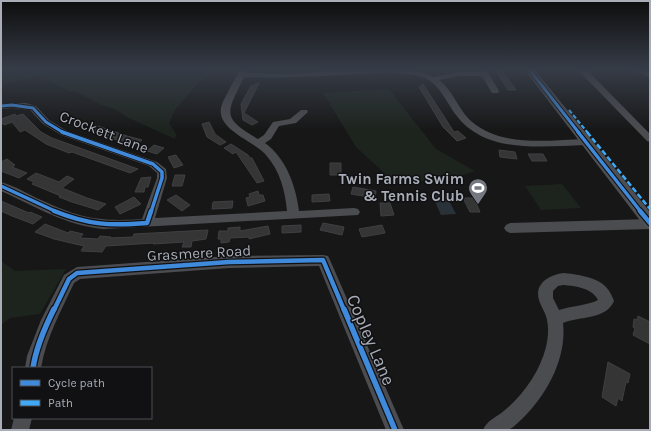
<svg xmlns="http://www.w3.org/2000/svg" width="651" height="431" font-family="Karla,sans-serif">
<style>
.green{fill:#1d241e}
.water{fill:#2a3239}
.building{fill:#353536;stroke:#3f4043}
.lines{fill:none;stroke-linecap:round;stroke-linejoin:round}
.minor{fill:#4b4c50;fill-rule:evenodd}
.major{fill:#4d4f52;fill-rule:evenodd}
.quiet-far1{stroke:#3fa9f5;stroke-width:2;stroke-dasharray:4.5 2;stroke-linecap:butt}
.quiet{stroke:#3fa9f5;stroke-width:2.5;stroke-dasharray:5.5 2.5;stroke-linecap:butt}
.cycleway-far3-casing{stroke:#111113;stroke-width:5}
.cycleway-far2-casing{stroke:#111113;stroke-width:5.5}
.cycleway-far1-casing{stroke:#111113;stroke-width:7}
.cycleway-casing{stroke:#111113;stroke-width:8}
.cycleway-far3{stroke:#408adc;stroke-width:3}
.cycleway-far2{stroke:#408adc;stroke-width:3.5}
.cycleway-far1{stroke:#408adc;stroke-width:4.5}
.cycleway{stroke:#408adc;stroke-width:5.5}
.labels{text-anchor:middle;dominant-baseline:central;stroke-width:3;stroke-linejoin:round;paint-order:stroke}
.street-label{font-size:15px;fill:#a8adb8;stroke:#111113}
.poi-label{font-size:15px;font-weight:bold;fill:#a8adb8;stroke:#111113;text-anchor:end}
.near-street-label{font-size:18px;fill:#a8adb8;stroke:#111113}
</style>
<rect width="100%" height="100%" fill="#171717"/>
<path class="green" d="M1 69H209L203 82H199L175 110 169 123 176 134 175 139 129 118 114 109 102 105 74 91 71 92 38 75 1 86Z
M389 89 436 149 475 171 448 180 386 183 381 170 356 147 323 93Z
M562 184 581 208 541 210 525 186Z
M1 261 15 271 66 269 40 314 10 318 1 325Z"/>
<path class="water" d="M454 193 457 200 449 201 456 214 441 215 432 195Z"/>
<path class="building" d="M495 69H501L516 90H508Z
M259 83 244 113 258 122 252 125 243 120 241 104 251 86Z
M423 84 454 132 458 131 466 138 457 141 443 127 419 87Z
M15 114 16 116 23 114 41 132 52 138 138 169 130 173 72 152 69 153 46 144 25 130 20 132 12 122 4 125 1 122V119Z
M209 122 215 134 226 142 220 145 207 137 202 124Z
M95 125 127 136 142 140 135 146 87 130Z
M231 144 248 155 250 158H252L264 181 257 183 236 152 233 154 224 148Z
M154 145 164 148 157 154 147 151Z
M499 150 515 152 517 159 500 157Z
M528 154H543L547 161H532Z
M176 155 183 165 174 168 168 157Z
M7 159 15 165 12 167 27 173 19 178 1 171V162Z
M330 163H341V175H330Z
M36 173 59 182 67 176 74 179 62 188 87 198 106 204 98 210 72 202 59 197 61 196 32 184 34 182 27 179Z
M175 175H185L182 186H172Z
M151 177 148 187H145L144 192H135L141 178Z
M353 187 376 191 375 198 351 194Z
M258 191 259 195H263L265 201 248 206 246 198 250 197 249 194Z
M329 194 330 201 312 202V195Z
M176 195 190 205 182 211 167 200Z
M134 197 141 204 120 214 115 207Z
M463 198H474L480 212H470Z
M1 201 29 213 30 212 42 217 33 224 12 216 1 211Z
M233 201 232 208 212 209 213 202Z
M380 203H390L394 215 381 216Z
M323 223 344 227 342 235 320 230Z
M45 224 68 233 70 231 83 234 80 238 98 239 100 236 111 237 110 238 133 237 134 234 208 230 206 239 192 241 191 247H182L184 242 153 244 154 243 106 246 102 252 81 251 84 246 54 239 35 232Z
M301 225V232L282 233V226Z
M382 225 385 233 362 237 359 229Z
M268 226 270 234 249 239V237L230 238 229 242 221 243V239H218L219 231H228V228L240 227V231Z
M638 316 650 322V344L633 335 635 328 633 327 634 319 637 320Z
M608 362 630 374 628 383 626 382 622 401 618 398 616 406 602 397Z"/>
<g class="lines">
<path class="minor" d="M240 69H248L246 73C259 73 273 74 286 74 318 73 410 61 433 77L459 72H480L478 69H486L499 91 498 93H492L482 76H459L439 80C452 89 459 110 471 121 502 148 549 140 586 139L591 142 586 145C542 146 486 155 456 115 446 102 439 82 422 77 396 69 368 74 341 75 308 77 276 78 244 77 227 113 220 117 258 139L264 135 273 122 290 119 301 110H307L308 112 296 123 279 126 271 139 265 143C286 158 296 186 299 211L354 208 358 209 360 212 358 215 104 229C67 226 34 206 1 191V182C15 186 28 194 41 200 80 218 99 222 142 219L157 178V173L149 166 61 135 43 124 30 110 12 108 1 109V103H26L36 106 49 120 67 131 157 162 166 169 167 178 155 218 287 211C285 190 280 171 266 155 254 141 217 130 221 108 222 101 236 78 240 69Z
M577 69H586L650 134V142L647 141Z
M632 69H643L650 73V78Z
M650 219V229L510 233 506 231 504 228 506 225 510 223Z
M323 255 328 256 330 260 404 430H386L319 266 229 268 80 279 74 283C61 311 46 338 41 368H25L27 356 41 320 64 275 77 267 229 256Z
M563 273C576 274 597 277 606 287 610 291 612 296 614 301 606 320 580 316 563 323 567 358 547 395 522 419 518 422 513 429 507 430 500 431 490 430 483 430 487 420 497 417 505 410 524 394 540 371 546 347 548 339 549 329 547 320 546 313 541 307 539 300 534 283 550 275 563 273ZM563 285C576 286 592 288 598 300 590 305 570 306 559 310L553 298V291L558 286Z
M14 418H32L29 430H11Z"/>
<path class="major" d="M524 69H534L650 212V229L645 227Z"/>
<path class="quiet-far1" d="M569 110 588 133"/>
<path class="quiet" d="M587 132 650 209"/>
<defs>
<path id="cycleway-far3" d="M529 69 579 133
M1 106 12 105 33 108 46 122 64 133"/>
<path id="cycleway-far2" d="M62 132 153 164 162 172V178L151 212
M578 132 641 212
M1 186 57 212"/>
<path id="cycleway-far1" d="M54 211C89 225 110 226 147 223L151 211
M640 211 650 223
M54 310 69 279 77 273 229 262 323 260 344 310"/>
<path id="cycleway" d="M344 309 395 430
M33 368C36 347 45 327 54 309"/>
</defs>
<use href="#cycleway-far3" class="cycleway-far3-casing"/>
<use href="#cycleway-far2" class="cycleway-far2-casing"/>
<use href="#cycleway-far1" class="cycleway-far1-casing"/>
<use href="#cycleway" class="cycleway-casing"/>
<use href="#cycleway-far3" class="cycleway-far3"/>
<use href="#cycleway-far2" class="cycleway-far2"/>
<use href="#cycleway-far1" class="cycleway-far1"/>
<use href="#cycleway" class="cycleway"/>
</g>
<linearGradient id="sky" x2="0" y2="1"><stop stop-color="#0d0d0d"/><stop offset="0.53" stop-color="#363c47"/><stop offset="1" stop-color="#363c47" stop-opacity="0"/></linearGradient>
<rect width="651" height="130" fill="url(#sky)"/>
<defs>
<symbol id="stadium-pin" viewBox="-11 -11 22 30"><path d="M0 17L-7.5 6A9.5 9.5 0 1 1 7.5 6Z" fill="#757880" stroke="#111113"/><path d="M0-5a6.5 5 0 1 0 0 10a6.5 5 0 1 0 0-10ZM-3.5-1.8h7v3.6h-7Z" fill="#fff"/></symbol>
</defs>
<g fill-rule="evenodd">
<use href="#stadium-pin" x="467" y="177" width="22" height="30"/>
</g>
<g class="labels">
<g class="street-label">
<text transform="translate(104 132) rotate(21)">Crockett Lane</text>
<text transform="translate(199 253) rotate(-3)">Grasmere Road</text>
</g>
<g class="poi-label">
<text x="464" y="179">Twin Farms Swim<tspan x="464" dy="17">&amp; Tennis Club</tspan></text>
</g>
<g class="near-street-label">
<text transform="translate(371 340) rotate(67)">Copley Lane</text>
</g>
</g>
<rect width="651" height="431" fill="none" stroke="#a8adb8" stroke-width="4"/>
<rect x="12" y="367" width="140" height="52" fill="#111113" stroke="#4d4f55"/>
<rect x="20" y="380" width="20" height="6" fill="#408adc" stroke="#4d4f55"/>
<text x="48" y="387" font-size="12" fill="#a8adb8">Cycle path</text>
<rect x="20" y="400" width="20" height="6" fill="#3fa9f5" stroke="#4d4f55"/>
<text x="48" y="407" font-size="12" fill="#a8adb8">Path</text>
</svg>
